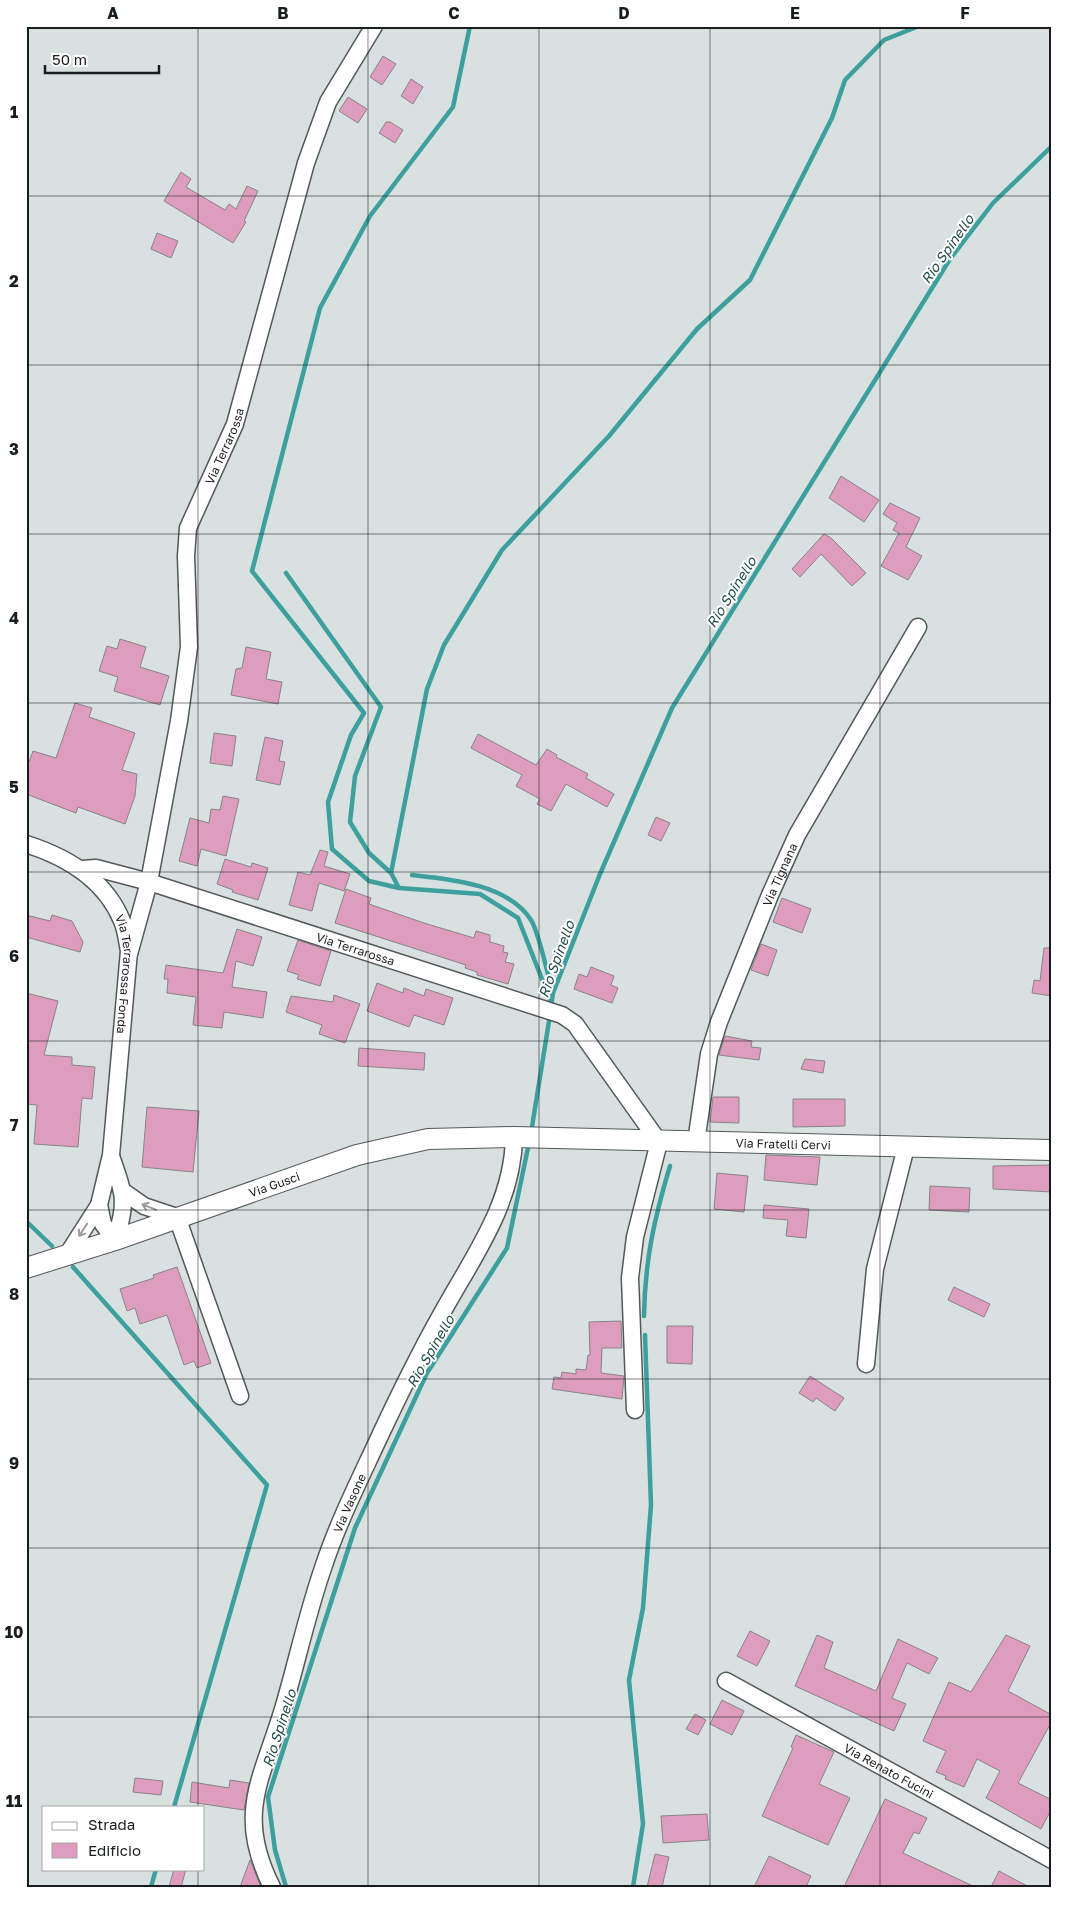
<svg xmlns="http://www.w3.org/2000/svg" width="1078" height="1913" font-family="'Golos Text',sans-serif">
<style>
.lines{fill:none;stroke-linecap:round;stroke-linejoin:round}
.stream{stroke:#3e9f9f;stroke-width:4.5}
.building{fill:#de9dbf;stroke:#898386}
.minor-casing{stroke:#525959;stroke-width:19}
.tertiary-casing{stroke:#525959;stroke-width:22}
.minor{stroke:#fff;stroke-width:16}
.tertiary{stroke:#fff;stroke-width:20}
.oneway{stroke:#989999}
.grid{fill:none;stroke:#1a1d1d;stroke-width:1;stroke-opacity:0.55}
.labels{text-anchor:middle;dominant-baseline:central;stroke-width:4;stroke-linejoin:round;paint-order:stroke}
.street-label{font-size:12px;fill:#1a1d1d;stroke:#fff}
.water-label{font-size:14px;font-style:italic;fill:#204b4b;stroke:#fff}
.neatline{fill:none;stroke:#1a1d1d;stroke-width:2}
.grid-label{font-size:16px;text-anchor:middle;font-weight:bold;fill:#1a1d1d}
</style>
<rect width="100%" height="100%" fill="#d8e0e0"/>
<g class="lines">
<path class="stream" d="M286 573 381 707 355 776 350 822 369 853 391 873
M412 875C449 879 508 884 531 920 539 932 548 977 553 993
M399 888 369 881 332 849 328 802 351 735 364 713 252 571 320 308 370 216 453 107 470 26
M551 1002 518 918 480 894 399 888 391 873 427 689 444 645 502 550 609 436 697 329 750 280 832 118 845 80 884 40 919 26
M551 1007 553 993 600 874 672 708 950 259 993 203 1052 146
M531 1133 550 1015
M26 1221 52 1246
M73 1267 267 1485 174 1807
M644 1316C645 1260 654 1219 670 1166
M151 1887 156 1869
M286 1887 275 1850 268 1797 355 1528 427 1373 507 1248 529 1143
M633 1887 643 1824 629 1680 643 1608 651 1505 645 1335"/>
</g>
<path class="building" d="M383 56 396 64 382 85 370 77Z
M411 79 423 87 413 104 401 96Z
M348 97 367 109 358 123 339 111Z
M386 122H390L403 130 395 143 379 133Z
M181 172 191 179 186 187 225 210 229 204 236 209 247 186 258 191 244 221 246 222 233 243 164 201Z
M157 233 178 241 171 258 151 249Z
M841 476 879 500 864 522 829 498Z
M890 503 920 518 906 547 922 556 908 580 881 566 899 533 893 530 897 523 883 514Z
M824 534 831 538 866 573 852 586 821 554 800 577 792 569Z
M120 639 146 647 140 667 169 676 160 705 114 691 118 677 99 671 107 646 117 649Z
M246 647 271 652 266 679 282 682 278 704 231 695 236 669 242 668Z
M75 703 92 708 89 717 135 733 122 770 137 774 135 796 125 824 78 807 76 813 26 794V761L29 762 33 751 56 758Z
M214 733 236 736 232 766 210 763Z
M478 734 536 765 547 749 557 755 556 757 588 774 586 778 614 794 607 807 566 784 551 811 537 804 540 799 516 786 522 775 471 748Z
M265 737 283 741 279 761 285 762 280 785 256 780Z
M223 796 239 799 226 856 201 849 197 866 179 861 190 818 209 823 211 809 220 810Z
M656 817 670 823 661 841 648 835Z
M320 850 328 852 324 866 350 874 344 891 319 883 312 911 289 905 298 872 310 875Z
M225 859 251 867 252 863 268 868 258 900 232 892 233 890 217 884Z
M346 889 371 898 369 904 424 923 474 938 476 931 490 935V942L504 946 503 952 508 953 505 962 514 964 508 984 477 975V972L465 968 466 965 335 923Z
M782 898 811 909 802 933 773 922Z
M26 915 50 921 52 915 72 921 83 942 80 952 26 937Z
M237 929 262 937 253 966 236 961 232 987 267 992 263 1018 224 1012 222 1028 193 1025 196 997 167 993 168 979H164L166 965 223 973Z
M298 940 331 951 320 986 297 979 299 975 287 971Z
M761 944 777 950 768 976 751 970Z
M1044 948H1052V996L1032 993 1034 980 1040 981Z
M591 967 614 976 611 985 618 988 612 1003 574 989 579 974 587 977Z
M377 983 403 993 404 988 424 996 426 989 453 998 444 1025 414 1015 409 1027 367 1011Z
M26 993 58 1001 44 1055 72 1057V1065L95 1067 92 1099 82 1098 78 1147 34 1144 37 1105 26 1104Z
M334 995 360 1004 345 1043 319 1034 322 1025 286 1012 291 996 333 1002Z
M725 1036 752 1041 751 1047 761 1048 759 1060 719 1055Z
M359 1048 425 1053 424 1070 358 1066Z
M805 1059 825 1061 823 1073 801 1069Z
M713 1097H739V1123L710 1122Z
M793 1099H845V1126L793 1127Z
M147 1107 199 1111 193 1172 142 1167Z
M766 1155 820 1157 817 1185 764 1180Z
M1052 1165V1192L993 1189V1166Z
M717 1173 748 1176 744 1212 714 1209Z
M930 1186 970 1188 969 1212 929 1210Z
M764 1205 809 1209 806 1238 786 1236 788 1220 763 1218Z
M177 1267 211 1363 197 1368 194 1361 184 1365 167 1315 140 1324 135 1308 127 1311 120 1289 154 1278 153 1275Z
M954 1287 990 1304 984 1317 948 1300Z
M621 1321 622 1348H602L601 1373 624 1376 622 1399 552 1389 554 1377 561 1378 562 1372 576 1374V1369L586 1370 588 1355H590L589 1322Z
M667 1326H693L692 1364 667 1363Z
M810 1376 844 1398 835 1411 816 1398 813 1402 799 1393Z
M750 1631 770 1641 757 1666 737 1656Z
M817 1635 833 1642 824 1668 876 1691 898 1639 938 1658 929 1674 907 1663 892 1698 906 1704 894 1731 795 1686Z
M1006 1635 1030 1646 1008 1691 1052 1715V1721L1018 1783 1052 1800V1808L1041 1829 986 1798 1000 1771 977 1759 964 1787 945 1779 946 1776 936 1772 946 1751 923 1741 949 1682 971 1692Z
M722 1700 744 1711 732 1735 710 1724Z
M695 1714 706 1720 698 1735 686 1729Z
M796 1735 834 1752 819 1784 850 1798 828 1845 762 1816 793 1748 791 1747Z
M135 1778 163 1781 161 1795 133 1792Z
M230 1780 249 1783 244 1810 190 1802 192 1782 229 1788Z
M885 1799 927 1818 919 1834 914 1832 903 1853 975 1887H844Z
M707 1814 709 1840 663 1843 661 1816Z
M655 1854 669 1857 662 1887H647Z
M769 1856 811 1876 806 1887H754Z
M250 1860 252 1865 261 1887H240Z
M174 1869H186L181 1887H169Z
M999 1871 1029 1887H991Z"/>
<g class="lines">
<defs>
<g id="minor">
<path id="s1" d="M26 844C67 857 105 879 122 921 126 930 127 941 129 951L111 1155 99 1205 67 1255"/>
<path id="s2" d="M82 869 96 868 149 882 562 1015 575 1024 659 1142 635 1237 630 1278 635 1410"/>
<path id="s3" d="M129 954 149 882 179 721 189 647 186 556 188 528 235 424 306 163 328 102 374 26"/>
<path id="s4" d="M696 1142 709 1054 719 1022 770 895 797 835 918 627"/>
<path d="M111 1156C124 1193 128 1202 115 1240"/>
<path d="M124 1192 144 1206 177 1217 240 1396"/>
<path d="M99 1205 103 1224 115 1240"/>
<path d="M866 1364 875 1269 906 1147"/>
<path id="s5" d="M726 1681 1052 1860"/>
<path id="s6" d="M272 1887C235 1814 262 1779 283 1709 297 1662 307 1614 323 1568 337 1525 358 1483 377 1442 397 1399 418 1356 441 1315 472 1258 513 1205 514 1137"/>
</g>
<g id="tertiary">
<path id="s7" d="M26 1268 115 1240 357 1155 428 1139 514 1137 1052 1150"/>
</g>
</defs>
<use href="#minor" class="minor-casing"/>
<use href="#tertiary" class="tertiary-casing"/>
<use href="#minor" class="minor"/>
<use href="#tertiary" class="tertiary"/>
</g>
<defs><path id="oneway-shaft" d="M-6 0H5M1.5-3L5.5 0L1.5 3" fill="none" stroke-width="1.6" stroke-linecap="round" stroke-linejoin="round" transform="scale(1.25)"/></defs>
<g class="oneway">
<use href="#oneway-shaft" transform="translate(149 1207) rotate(-158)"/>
<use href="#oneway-shaft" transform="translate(83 1230) rotate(123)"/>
</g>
<path class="grid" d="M198 26V1807M368 26V1887M539 26V1887M710 26V1887M880 26V1887M26 196H1052M26 365H1052M26 534H1052M26 703H1052M26 872H1052M26 1041H1052M26 1210H1052M26 1379H1052M26 1548H1052M26 1717H1052M198 1869V1887"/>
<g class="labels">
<g class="street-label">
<text stroke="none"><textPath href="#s3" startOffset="522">Via Terrarossa</textPath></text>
<text stroke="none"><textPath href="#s4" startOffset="282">Via Tignana</textPath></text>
<text stroke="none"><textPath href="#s2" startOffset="286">Via Terrarossa</textPath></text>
<text stroke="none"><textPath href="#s1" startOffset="181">Via Terrarossa Fonda</textPath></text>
<text stroke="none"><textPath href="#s7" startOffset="778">Via Fratelli Cervi</textPath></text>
<text stroke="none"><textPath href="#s7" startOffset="262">Via Gusci</textPath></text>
<text stroke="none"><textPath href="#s6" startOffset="402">Via Vasone</textPath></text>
<text stroke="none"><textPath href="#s5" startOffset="186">Via Renato Fucini</textPath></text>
</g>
<g class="water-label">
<text transform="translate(947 249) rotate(-55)">Rio Spinello</text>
<text transform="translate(731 592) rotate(-58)">Rio Spinello</text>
<text transform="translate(556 959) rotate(-70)">Rio Spinello</text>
<text transform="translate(430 1351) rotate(-60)">Rio Spinello</text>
<text transform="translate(279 1728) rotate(-72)">Rio Spinello</text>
</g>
</g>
<rect width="1078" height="1913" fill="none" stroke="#ffffff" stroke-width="55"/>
<rect x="42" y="1806" width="162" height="65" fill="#ffffff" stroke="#a3a5a5"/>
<rect x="52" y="1822" width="25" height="8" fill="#ffffff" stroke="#a3a5a5"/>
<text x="88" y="1830" font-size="15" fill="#1a1d1d">Strada</text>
<rect x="52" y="1843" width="25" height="15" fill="#de9dbf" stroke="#a3a5a5"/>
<text x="88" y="1856" font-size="15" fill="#1a1d1d">Edificio</text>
<path d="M45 65v8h114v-8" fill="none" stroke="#1a1d1d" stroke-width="2.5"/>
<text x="52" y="65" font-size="15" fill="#1a1d1d" stroke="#ffffff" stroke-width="4" paint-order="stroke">50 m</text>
<rect x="28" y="28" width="1022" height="1858" class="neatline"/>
<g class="grid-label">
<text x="113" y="19">A</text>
<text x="283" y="19">B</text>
<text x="454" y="19">C</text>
<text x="624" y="19">D</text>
<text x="795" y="19">E</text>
<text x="965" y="19">F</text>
<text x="14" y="118">1</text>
<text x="14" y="287">2</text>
<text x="14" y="455">3</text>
<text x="14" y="624">4</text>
<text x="14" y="793">5</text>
<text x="14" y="962">6</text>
<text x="14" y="1131">7</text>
<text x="14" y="1300">8</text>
<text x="14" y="1469">9</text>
<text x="14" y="1638">10</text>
<text x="14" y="1807">11</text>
</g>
</svg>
